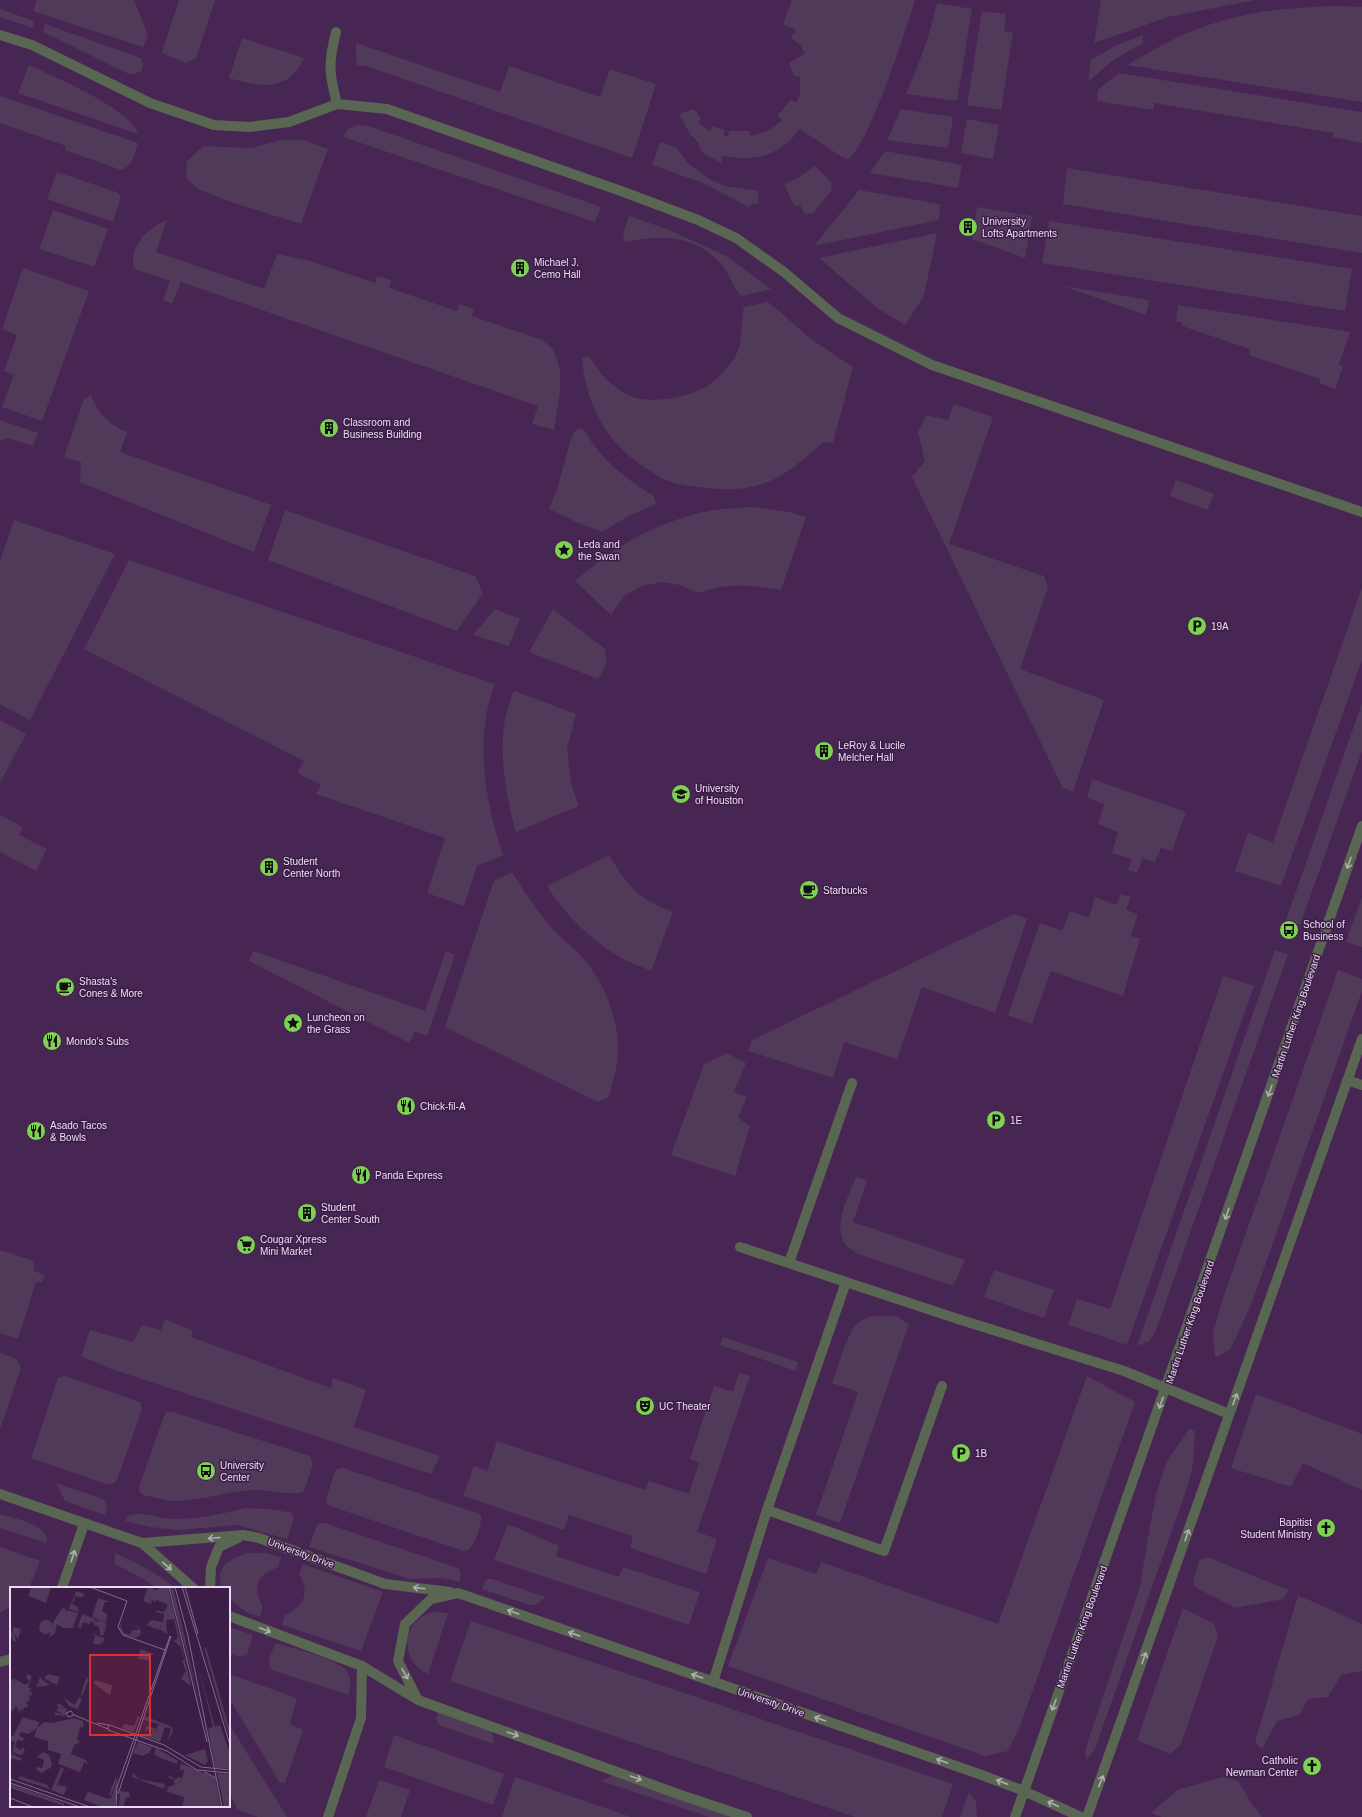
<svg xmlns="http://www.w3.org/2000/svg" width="1362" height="1817" font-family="Arial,sans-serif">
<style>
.built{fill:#482654;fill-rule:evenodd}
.green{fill:#503959}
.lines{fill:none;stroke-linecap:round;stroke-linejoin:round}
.minor{stroke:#586652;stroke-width:10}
.oneway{stroke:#b2adb4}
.labels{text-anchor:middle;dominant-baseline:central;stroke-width:3;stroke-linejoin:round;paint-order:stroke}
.poi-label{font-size:10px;fill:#eedcf6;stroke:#3b1d46;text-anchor:start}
.street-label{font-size:10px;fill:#eedcf6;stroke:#3b1d46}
.inset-road{fill:none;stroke:#83698c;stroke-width:1}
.view{fill:#d73132;fill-opacity:0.15;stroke:#d73132;stroke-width:2}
.inset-edge{fill:none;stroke:#eedcf6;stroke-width:2}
</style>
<rect width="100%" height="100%" fill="#3b1d46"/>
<path class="built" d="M0 0H1362V1817H0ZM11 1588H229V1806H11Z"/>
<path class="green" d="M37 0H134L148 35 143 47 33 11Z
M179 0H215L196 58 186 63 164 54 162 52Z
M792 0H915C907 27 868 148 848 159L842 157 800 129C779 156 756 162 723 156L721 163 703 153 698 146 700 144 690 134 679 114 694 109 701 118 698 123 710 131 713 126 725 130 724 136 728 137 729 131H749L750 136 767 131 782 121 778 115 791 100 797 102 800 93V77L794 76 789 63 805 54 801 46 791 38 796 30 783 24Z
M1101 0H1255L1168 17 1094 43Z
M937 3 972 9 957 101 906 94C919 64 930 35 937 3Z
M1340 6 1362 7V102L1127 65C1150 52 1173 38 1198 29 1243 11 1292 7 1340 6Z
M0 9 34 21 33 28 0 17Z
M982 11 1006 14 1004 32H1013L1001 110 967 105Z
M45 24 141 58 143 64 142 70 135 74H129L43 32Z
M1143 35V43L1112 61 1088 82 1091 60 1115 46Z
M242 38 304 58C288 93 260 87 229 78Z
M356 43 500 92 509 66 600 97 610 69 656 84 632 158 366 66 357 65 356 57Z
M29 65C54 77 130 108 138 134L18 93Z
M1119 73 1362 112V143L1333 137V133L1154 103 1153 110 1097 101 1098 90Z
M0 96 138 143C134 154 133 166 121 170L65 150 66 146 0 123Z
M901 109 953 117 948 148 887 140Z
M967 119 999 125 993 159 961 153Z
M356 125 368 126 601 207 595 222 343 137 347 130Z
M281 140H303L328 149 301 224 231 202 198 189 186 178 187 161 203 146 251 148Z
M660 142 676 147 688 163 709 179 725 186 758 191 759 203 753 204 749 207 703 183 652 165Z
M885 151 962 165 958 188 870 173Z
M815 166 831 182 832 190 813 213 805 214 800 205 794 206 784 184 798 178Z
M1067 168 1362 216V253L1063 204Z
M57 172 116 192 121 197 113 222 47 199Z
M859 190 940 204 939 220 814 246Z
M977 207 1032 216 1025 258 972 239Z
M53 210 108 229 94 267 39 249Z
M629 216 667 229 726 256 771 289 742 296C733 289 731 277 724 268 699 235 662 234 625 242L623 234Z
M167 220 156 252 264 289 277 254 307 260 375 283 377 276 391 280 389 288 457 311 459 304 474 309 472 316 542 340 553 349 560 369V392L554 430 532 424 538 406 181 282 172 304 163 300 170 281 134 269C128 247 148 227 167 220Z
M1049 221 1352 269 1345 311 1042 263Z
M937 233 924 296 905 325 877 308 819 258Z
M23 268 89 291 42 421 2 407 14 375 4 371 17 335 2 329Z
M1063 286 1149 300 1146 315Z
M768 302 777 309 811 339 853 367 833 443 823 442C809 455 792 470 775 479 754 489 729 491 707 488 694 487 680 485 668 481 662 479 657 475 652 472 609 447 586 408 582 358L589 356C598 371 612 388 630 396 651 404 688 398 707 386 718 379 730 366 736 355 744 341 740 322 744 307Z
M1178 305 1350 332 1339 364 1343 367 1335 389 1319 383 1320 379 1249 355 1250 349 1182 326V323L1176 321Z
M91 395C98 413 109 425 127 432L120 452 271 505 254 552 80 482 81 462 64 457 84 399Z
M954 404 993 417 949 544 1044 576 1048 587 1020 669 1104 700 1073 792 1063 788 1059 780 912 477 925 461 918 432 926 415 948 420Z
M0 420 38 433 33 446 8 438 0 441Z
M579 428 584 430C601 460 626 479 654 496L656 504 629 516 602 532 576 522 549 509 558 486 570 442 574 432Z
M1176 480 1214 494 1207 510 1170 496Z
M754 507 789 512 806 517 781 590C750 585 729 582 698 593L680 585 662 582 642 586 624 596 611 615 575 581C585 573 595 564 606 556 637 534 677 516 714 510 727 508 741 508 754 507Z
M285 510 475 576 483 593 457 631 268 560Z
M14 520 115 554 30 720 0 704V561Z
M129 560 495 684C474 737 485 802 503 855L477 866 464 906 427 893 445 838 316 794 321 785 297 773 304 761 84 649Z
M1362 587V660L1281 886 1235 871 1248 833 1273 842Z
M495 609 520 619 509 646 473 635Z
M553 609 605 649 607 663 598 679 529 652Z
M514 691 576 714 567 748 571 784 579 806 516 832C506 798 498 749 506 714 508 706 511 698 514 691Z
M1362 703V751L1300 925 1286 920Z
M0 720 26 734 0 783Z
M1092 779 1186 812 1172 851 1161 848 1155 862 1143 858 1137 873 1128 870 1132 859 1112 853 1118 832 1098 824 1104 804 1087 798Z
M0 815 23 827 19 835 47 849 36 871 0 852Z
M609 855C629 888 637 898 673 912L651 971C643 967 633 964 625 960 595 944 565 915 547 886Z
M512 872C524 892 536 909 551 927 560 938 572 946 582 957 604 982 618 1016 618 1049 618 1065 613 1081 609 1097L598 1102 445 1027 494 881Z
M1121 894 1131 897 1126 910 1138 914 1131 936 1140 938 1123 996 1051 971 1032 1024 1008 1015 1040 923 1062 931 1070 911 1089 918 1095 897 1116 905Z
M1362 897V947L1346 942Z
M1014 914 1027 919 995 1013 922 987 897 1059 844 1042 833 1078 748 1051 752 1040Z
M1275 950 1288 954 1155 1333 1149 1341 1137 1346Z
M253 951 425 1011 446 951 455 955 427 1036 415 1031 409 1043 249 961Z
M1338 970 1362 979V991L1251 1305 1230 1350 1215 1358 1213 1333 1221 1304Z
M1223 976 1254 986 1127 1345 1068 1325 1077 1299 1110 1309Z
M727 1053 746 1063 734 1092 747 1097 738 1118 750 1126 735 1176 671 1155 704 1064Z
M856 1177 867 1180 853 1222 965 1260 953 1286 858 1254C854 1251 848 1248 845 1244 832 1224 849 1196 856 1177Z
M0 1250 34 1261V1271L45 1275 42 1282H36L18 1339 0 1333Z
M994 1270 1054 1290 1044 1318 984 1297Z
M881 1316H896L909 1324 840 1523 816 1515 858 1392 832 1383C838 1369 847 1332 858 1323 865 1317 873 1316 881 1316Z
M165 1319 193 1331 191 1337 331 1388 333 1378 366 1390 354 1427 440 1456 431 1474 111 1369 81 1356 90 1330 133 1342 142 1325 161 1330Z
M723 1337 798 1362 796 1371 720 1345Z
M0 1353 17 1359 21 1368 0 1429Z
M739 1373 750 1376 697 1532 717 1539 706 1574 630 1548 633 1536 569 1515 564 1530 463 1496 474 1466 487 1471 497 1441 645 1490 649 1481 689 1494 699 1463 690 1459 714 1386 733 1392Z
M65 1376 140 1402 142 1409 117 1480 112 1484H106L31 1458 58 1378Z
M1087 1376 1135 1402 1019 1729 1008 1751 985 1756 728 1666 768 1558 816 1574 821 1562 998 1624Z
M1256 1394 1362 1434V1490L1303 1463 1291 1487 1231 1468Z
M167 1412H173L310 1456 313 1465 304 1491C298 1497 270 1490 259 1490 230 1490 203 1501 174 1501 164 1500 153 1497 143 1495L140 1492 139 1487 164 1416Z
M1190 1428 1195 1432 1193 1463 1189 1482 1095 1749 1087 1759 1085 1754 1088 1741 1140 1587 1150 1525 1157 1491 1167 1461Z
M343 1468 477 1513 481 1516C482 1526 475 1546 466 1551L461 1550 330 1506 327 1504 326 1499 335 1471 338 1469Z
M56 1483 103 1499 107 1505 105 1515 65 1501Z
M245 1508 269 1509 292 1513 294 1519 287 1539 237 1525 178 1530 150 1527 125 1521 129 1515C145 1511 159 1519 175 1519 199 1519 222 1514 245 1508Z
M0 1514C15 1519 49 1524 47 1543L0 1528Z
M321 1523H325L458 1568 461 1572 460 1582 441 1578 410 1579 309 1547 317 1525Z
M508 1524 559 1546 556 1556 619 1577 623 1567 700 1592 689 1625 494 1560Z
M0 1547 40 1561 29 1588H11V1606L0 1613Z
M115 1553C137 1563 157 1573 175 1588H157L140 1577 115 1564Z
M247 1553H266L281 1557 278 1567C256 1576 252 1586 263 1607L260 1617 246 1612 229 1599V1588H222C215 1566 229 1560 247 1553Z
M1208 1557 1288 1590 1284 1599 1235 1608 1195 1587 1193 1582 1199 1560Z
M303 1564 383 1592 361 1651 282 1625 285 1615C303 1608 311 1592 299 1574Z
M488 1579H492L546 1597 535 1605H530L482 1589 485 1582Z
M1298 1595 1362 1624V1671L1341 1675 1328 1697 1308 1699 1299 1715 1277 1721 1262 1749 1255 1742Z
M1183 1608 1214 1624 1218 1636 1181 1744 1170 1754 1137 1740Z
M435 1612 448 1613 428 1674C397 1659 402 1618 435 1612Z
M471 1621 953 1784 942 1817H855L450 1681Z
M229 1627 253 1635 247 1655 238 1657 229 1653Z
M276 1643C292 1648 334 1658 345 1669 352 1676 351 1686 348 1695L272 1670C265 1663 272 1651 276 1643Z
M229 1674 297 1698 290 1724 303 1730 285 1783H280L229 1698Z
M438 1712 487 1730 492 1733 494 1744 441 1726 438 1724 436 1719Z
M229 1724 287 1817H258L237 1809 229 1791Z
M394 1735 504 1774 493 1805 384 1767Z
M616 1774 746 1817H709L601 1781Z
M515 1777 631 1817H502Z
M1222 1777 1238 1781 1250 1801 1262 1817H1162L1151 1813 1177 1790Z
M379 1780 410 1790 401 1817H366Z
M969 1792 976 1802 977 1817H960Z"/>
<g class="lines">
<path class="minor" d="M336 32C328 64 329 72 337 104
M0 35 32 45 150 103 214 125 249 127 289 122 337 104 387 109 621 191 698 220 736 238 784 272 838 318 932 365 1362 512
M1347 1080 1362 1085
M740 1247 961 1320 1124 1371 1229 1414
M789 1263 852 1083
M0 1494 142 1543 193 1588
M767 1510 884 1551 942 1386
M142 1543 243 1535 259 1538 385 1584 450 1592
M62 1588 84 1524
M210 1588 211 1567 219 1547 238 1538
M229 1616 362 1666 418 1700
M0 1662 11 1659
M713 1682 767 1510 846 1282
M328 1817 361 1718 362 1666
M747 1817 678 1794 418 1700 398 1661 405 1624 431 1599 458 1593 979 1774 1024 1791 1081 1817
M1015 1817 1362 826
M1087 1817 1362 1039"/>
</g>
<defs><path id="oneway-shaft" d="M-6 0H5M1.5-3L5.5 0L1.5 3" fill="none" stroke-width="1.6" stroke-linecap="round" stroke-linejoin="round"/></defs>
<g class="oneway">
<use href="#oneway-shaft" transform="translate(1349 863) rotate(109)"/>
<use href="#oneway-shaft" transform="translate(1270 1091) rotate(109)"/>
<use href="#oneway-shaft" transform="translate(1227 1214) rotate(109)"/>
<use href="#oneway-shaft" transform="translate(1235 1399) rotate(-70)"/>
<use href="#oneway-shaft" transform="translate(1161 1403) rotate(110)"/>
<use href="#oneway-shaft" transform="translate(1187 1535) rotate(-71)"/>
<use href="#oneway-shaft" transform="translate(214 1538) rotate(175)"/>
<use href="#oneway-shaft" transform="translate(73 1556) rotate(-72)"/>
<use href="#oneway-shaft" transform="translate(167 1566) rotate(41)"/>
<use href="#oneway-shaft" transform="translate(419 1588) rotate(-173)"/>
<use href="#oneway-shaft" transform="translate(513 1612) rotate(-160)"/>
<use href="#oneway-shaft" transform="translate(265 1630) rotate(21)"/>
<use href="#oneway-shaft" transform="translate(574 1634) rotate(-161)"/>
<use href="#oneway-shaft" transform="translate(1144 1658) rotate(-71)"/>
<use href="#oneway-shaft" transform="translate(405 1674) rotate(61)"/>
<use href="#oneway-shaft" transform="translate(697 1676) rotate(-161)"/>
<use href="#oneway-shaft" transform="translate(1054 1705) rotate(110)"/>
<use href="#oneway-shaft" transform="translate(820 1719) rotate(-161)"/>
<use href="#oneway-shaft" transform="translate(513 1734) rotate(20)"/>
<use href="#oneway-shaft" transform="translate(942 1761) rotate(-161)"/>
<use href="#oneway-shaft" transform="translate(636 1778) rotate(20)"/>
<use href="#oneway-shaft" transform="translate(1101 1781) rotate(-69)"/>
<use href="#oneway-shaft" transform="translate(1002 1782) rotate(-159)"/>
<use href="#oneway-shaft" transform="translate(1053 1804) rotate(-155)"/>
</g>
<defs>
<symbol id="building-disc" viewBox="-11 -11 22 22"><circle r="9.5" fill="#7ed153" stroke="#3b1d46"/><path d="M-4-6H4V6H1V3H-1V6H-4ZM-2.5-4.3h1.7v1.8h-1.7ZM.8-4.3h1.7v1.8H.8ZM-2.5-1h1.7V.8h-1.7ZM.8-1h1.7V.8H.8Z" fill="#111"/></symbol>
<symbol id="sight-disc" viewBox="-11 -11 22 22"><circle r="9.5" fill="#7ed153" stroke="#3b1d46"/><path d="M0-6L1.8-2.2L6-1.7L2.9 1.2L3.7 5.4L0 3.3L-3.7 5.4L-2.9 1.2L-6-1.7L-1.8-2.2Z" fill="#111"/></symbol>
<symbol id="parking-disc" viewBox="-11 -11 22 22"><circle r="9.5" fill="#7ed153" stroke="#3b1d46"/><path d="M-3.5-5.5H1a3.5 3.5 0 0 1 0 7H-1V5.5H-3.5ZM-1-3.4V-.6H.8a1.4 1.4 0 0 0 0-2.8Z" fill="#111"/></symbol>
<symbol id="university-disc" viewBox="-11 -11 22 22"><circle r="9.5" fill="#7ed153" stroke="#3b1d46"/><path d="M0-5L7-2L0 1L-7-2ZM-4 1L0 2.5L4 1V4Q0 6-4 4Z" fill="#111"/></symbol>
<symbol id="cafe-disc" viewBox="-11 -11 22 22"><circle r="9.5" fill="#7ed153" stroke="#3b1d46"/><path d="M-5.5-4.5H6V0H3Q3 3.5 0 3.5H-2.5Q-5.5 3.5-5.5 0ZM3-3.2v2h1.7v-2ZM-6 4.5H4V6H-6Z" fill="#111"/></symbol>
<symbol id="bus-disc" viewBox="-11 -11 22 22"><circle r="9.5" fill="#7ed153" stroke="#3b1d46"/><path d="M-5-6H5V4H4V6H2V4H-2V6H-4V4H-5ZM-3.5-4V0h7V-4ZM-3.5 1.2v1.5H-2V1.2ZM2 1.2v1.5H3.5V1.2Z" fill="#111"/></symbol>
<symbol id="restaurant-disc" viewBox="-11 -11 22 22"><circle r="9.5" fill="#7ed153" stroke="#3b1d46"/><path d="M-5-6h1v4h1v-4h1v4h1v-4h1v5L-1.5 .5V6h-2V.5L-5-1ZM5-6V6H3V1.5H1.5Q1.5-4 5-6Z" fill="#111"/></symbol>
<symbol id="supermarket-disc" viewBox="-11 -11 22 22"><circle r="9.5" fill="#7ed153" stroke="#3b1d46"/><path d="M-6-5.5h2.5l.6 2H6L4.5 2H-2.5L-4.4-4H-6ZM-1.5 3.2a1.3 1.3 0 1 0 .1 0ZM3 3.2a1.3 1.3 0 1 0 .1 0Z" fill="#111"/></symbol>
<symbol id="theatre-disc" viewBox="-11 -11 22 22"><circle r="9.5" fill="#7ed153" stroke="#3b1d46"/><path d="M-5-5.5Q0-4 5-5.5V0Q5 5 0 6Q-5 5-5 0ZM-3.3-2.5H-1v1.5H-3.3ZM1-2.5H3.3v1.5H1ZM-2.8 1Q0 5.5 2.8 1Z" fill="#111"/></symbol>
<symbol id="church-disc" viewBox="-11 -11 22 22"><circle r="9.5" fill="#7ed153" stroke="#3b1d46"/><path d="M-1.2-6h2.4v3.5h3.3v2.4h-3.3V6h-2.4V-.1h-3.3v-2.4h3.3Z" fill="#111"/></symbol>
</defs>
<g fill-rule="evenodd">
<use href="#building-disc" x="957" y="216" width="22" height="22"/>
<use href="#building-disc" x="509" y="257" width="22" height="22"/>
<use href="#building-disc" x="318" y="417" width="22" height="22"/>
<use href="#sight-disc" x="553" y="539" width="22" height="22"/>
<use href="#parking-disc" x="1186" y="615" width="22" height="22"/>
<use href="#building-disc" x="813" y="740" width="22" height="22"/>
<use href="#university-disc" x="670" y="783" width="22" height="22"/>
<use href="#building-disc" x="258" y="856" width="22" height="22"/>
<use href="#cafe-disc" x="798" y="879" width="22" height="22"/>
<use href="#bus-disc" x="1278" y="919" width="22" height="22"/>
<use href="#cafe-disc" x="54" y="976" width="22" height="22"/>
<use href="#sight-disc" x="282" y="1012" width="22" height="22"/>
<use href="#restaurant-disc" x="41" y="1030" width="22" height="22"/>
<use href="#restaurant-disc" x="395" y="1095" width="22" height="22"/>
<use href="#parking-disc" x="985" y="1109" width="22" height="22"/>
<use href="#restaurant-disc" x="25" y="1120" width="22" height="22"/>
<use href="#restaurant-disc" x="350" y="1164" width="22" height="22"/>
<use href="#building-disc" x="296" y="1202" width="22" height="22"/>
<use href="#supermarket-disc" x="235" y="1234" width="22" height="22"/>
<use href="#theatre-disc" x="634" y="1395" width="22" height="22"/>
<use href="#parking-disc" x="950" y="1442" width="22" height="22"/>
<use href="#bus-disc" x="195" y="1460" width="22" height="22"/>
<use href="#church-disc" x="1315" y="1517" width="22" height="22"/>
<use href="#church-disc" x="1301" y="1755" width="22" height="22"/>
</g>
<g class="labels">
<g class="poi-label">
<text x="982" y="221">University<tspan x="982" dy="12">Lofts Apartments</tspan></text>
<text x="534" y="262">Michael J.<tspan x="534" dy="12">Cemo Hall</tspan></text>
<text x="343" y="422">Classroom and<tspan x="343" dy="12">Business Building</tspan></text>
<text x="578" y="544">Leda and<tspan x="578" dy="12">the Swan</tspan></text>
<text x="1211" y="626">19A</text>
<text x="838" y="745">LeRoy &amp; Lucile<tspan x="838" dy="12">Melcher Hall</tspan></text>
<text x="695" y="788">University<tspan x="695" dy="12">of Houston</tspan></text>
<text x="283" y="861">Student<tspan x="283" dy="12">Center North</tspan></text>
<text x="823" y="890">Starbucks</text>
<text x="1303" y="924">School of<tspan x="1303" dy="12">Business</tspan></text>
<text x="79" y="981">Shasta's<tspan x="79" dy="12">Cones &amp; More</tspan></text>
<text x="307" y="1017">Luncheon on<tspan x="307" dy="12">the Grass</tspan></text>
<text x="66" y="1041">Mondo's Subs</text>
<text x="420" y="1106">Chick-fil-A</text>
<text x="1010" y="1120">1E</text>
<text x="50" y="1125">Asado Tacos<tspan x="50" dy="12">&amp; Bowls</tspan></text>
<text x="375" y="1175">Panda Express</text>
<text x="321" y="1207">Student<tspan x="321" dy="12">Center South</tspan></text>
<text x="260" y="1239">Cougar Xpress<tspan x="260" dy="12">Mini Market</tspan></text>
<text x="659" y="1406">UC Theater</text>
<text x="975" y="1453">1B</text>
<text x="220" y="1465">University<tspan x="220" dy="12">Center</tspan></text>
<text x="1312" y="1522" text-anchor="end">Bapitist<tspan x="1312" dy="12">Student Ministry</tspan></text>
<text x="1298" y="1760" text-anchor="end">Catholic<tspan x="1298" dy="12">Newman Center</tspan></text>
</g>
<g class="street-label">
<text transform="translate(1296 1016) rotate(-71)">Martin Luther King Boulevard</text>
<text transform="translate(1190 1322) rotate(-71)">Martin Luther King Boulevard</text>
<text transform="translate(301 1553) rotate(20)">University Drive</text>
<text transform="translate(1082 1627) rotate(-70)">Martin Luther King Boulevard</text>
<text transform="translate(771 1702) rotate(19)">University Drive</text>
</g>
</g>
<g transform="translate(10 1587)">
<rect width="220" height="220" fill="#3b1d46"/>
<path d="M21 0H41L36 16 18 9ZM138 0 147 3 148 0H158L181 99 171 92 176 84 172 74 174 73 171 60 164 54 168 51 164 32 156 33 157 47 150 43 152 37 149 43 136 38 142 33 153 35 154 27 146 25V23L154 25 157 20V17L146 13 144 16 142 12 141 17 133 14ZM160 0H163L170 29 191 123ZM66 4 75 7 71 11 65 9 64 13 62 17 67 19 69 25 59 22ZM88 11 100 15H95L92 24 97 27 96 35 82 30ZM52 21 56 22 55 25 58 23 68 26 63 41H53L47 37 45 46 39 51 43 36ZM72 27 85 32 84 37 81 33 80 37 73 35 71 41 68 40ZM86 32 98 36H93L97 38 93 49 90 48 89 40 84 38 85 34 89 35ZM29 40a7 7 0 1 1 14 0a7 7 0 1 1-14 0ZM112 34 111 41 114 46 120 48 122 43H128V41L119 37 128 40 131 44 130 48 126 51 114 48 109 42ZM3 40 11 42 8 52 3 45 7 55 2 53 3 49 0 52V41L3 47ZM81 46 94 51 93 58 92 54 90 58 83 56 85 49ZM196 60 220 144V153L194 61ZM130 62 145 67 140 68 141 74 128 72ZM188 80 205 140 210 138 220 166V182L205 181 198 142 203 140ZM60 83 79 92 72 110 71 106 76 91ZM17 87 22 89 18 101H22L19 104 23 105 21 109 18 108 20 111 17 110 20 112 19 114H16L19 115 15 116 18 118 17 121 14 120 13 125 11 121 10 126 6 119 3 124 0 123V93L4 92V97L5 92 16 98 20 94 16 91ZM38 87 50 90 47 98 34 91ZM31 89V92L40 98 26 100 27 96 30 97 28 94ZM85 93 102 98 100 108 83 96ZM50 105 54 111 65 118 69 110 72 111 68 122 59 119ZM48 116 57 122 55 129 44 128 45 125 55 128 47 124 48 120 56 123 47 119ZM128 129 130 130 124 145 112 141 114 137 124 139ZM135 129 162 140 163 144 157 156 161 142 155 140 150 155 130 148 140 149 142 144 139 142 135 145 137 138 133 137 146 142 149 137 134 133ZM13 130 29 135 27 141 34 135 43 136 64 131 73 134 74 139 71 141V137L67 152 70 155 64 158 61 167 76 173 78 177 74 175 70 185 48 177 51 167 38 163V154L24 150 27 141 18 147 11 145 9 149 14 151 13 154 7 153 5 160 11 163 13 160 15 164 11 168 4 166V163L2 167 11 171 12 174 0 171 5 155 0 153V150L3 149ZM128 155 142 160 140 165 133 169 123 166ZM146 161 168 174 167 177 148 170 144 167ZM195 162 198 174 195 178 175 168ZM33 165 39 168 42 177 40 183 39 181 32 186 26 183 27 180 32 181 34 173 27 170ZM170 176 173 180 171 176 205 191 211 220H172L174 210 155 204 158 203 157 200 165 198 163 192 158 191 159 189 163 191 166 193 168 190 172 191 168 198 172 193 174 183 165 184 170 183ZM51 180 54 182 47 198 57 200 54 208 41 203ZM123 186 129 192 155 197 154 202 122 190ZM207 186 220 187V220H214ZM10 189 37 198 40 202 8 192ZM106 189V193L108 190 105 220H92L74 213 78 205 99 212 101 210V213L106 194 101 209 99 208ZM0 197 54 216V219L0 201ZM110 204 119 205 120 210 116 211 113 220H109Z" fill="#503959"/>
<path class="inset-road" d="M80 0 117 14 108 40 113 48 155 63M159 0 197 155M165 0 178 49 212 220M172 0 220 158M175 0 188 47M64 128 61 124 56 126 58 130 64 128 98 142M87 136 99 138M98 139V143L157 164 187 183 220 186M98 139 100 138 154 158 191 180 220 183M194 185 206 191M0 192 80 220M0 196 70 220M108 207 161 49M0 211 23 220M106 220 107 200 160 49"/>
<path class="view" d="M80 68H140V148H80Z"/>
<rect width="220" height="220" class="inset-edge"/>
</g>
</svg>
